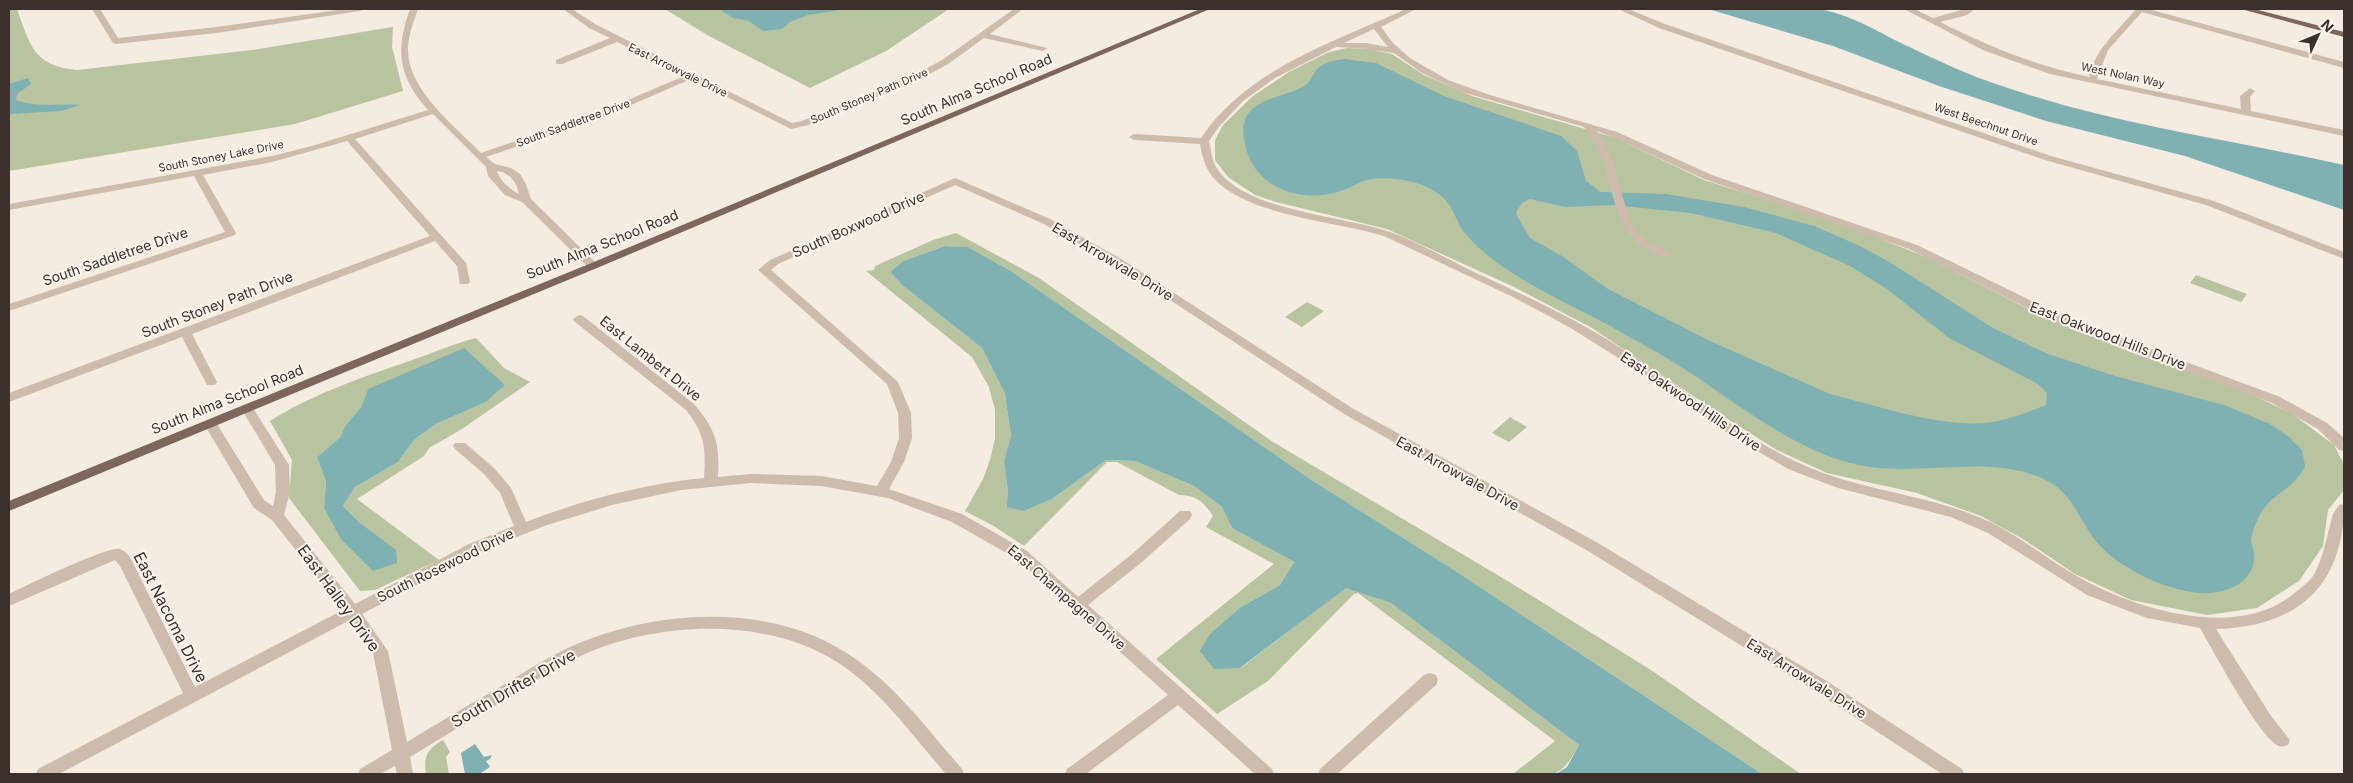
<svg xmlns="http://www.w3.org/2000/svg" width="2353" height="783" font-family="Inter,sans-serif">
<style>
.green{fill:#b8c4a0;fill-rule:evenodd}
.water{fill:#7fb0b2;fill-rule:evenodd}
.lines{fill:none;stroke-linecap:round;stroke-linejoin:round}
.minor{fill:#cdbbac;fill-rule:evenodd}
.major{fill:#7d675c;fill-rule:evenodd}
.labels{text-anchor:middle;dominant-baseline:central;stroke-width:4;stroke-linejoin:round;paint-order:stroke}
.far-street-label{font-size:11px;fill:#3b302b;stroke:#fbf5ee}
.street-label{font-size:14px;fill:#3b302b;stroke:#fbf5ee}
.near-street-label{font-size:16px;fill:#3b302b;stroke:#fbf5ee}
</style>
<rect width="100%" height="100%" fill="#f4ebe1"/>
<path class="green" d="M9 9H17C30 46 34 66 77 70L252 50 393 27 392 47 403 91 295 124 9 171Z
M665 9H949L886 51 810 88 709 36Z
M1347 48 1370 49 1392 54 1424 75 1472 96 1616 138 1704 180 1843 224 1926 257 2042 316 2133 353 2237 388 2291 413 2334 445 2344 464V490L2328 510 2323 546 2299 581 2257 608 2207 615 2131 600 2075 574 2023 539 1981 516 1917 493 1827 473 1777 450 1729 420 1592 328 1514 287 1387 229 1276 202 1255 195 1228 177 1215 160V140L1223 125 1253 96 1289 72 1329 52Z
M956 233 1039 278 1273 442 1511 583 1651 670 1801 774H1762L1451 568 1313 481 1011 271 968 247 945 246 903 261 890 272 902 285 982 348 1005 394 1011 436 1004 461 1008 492 1024 511 1052 499 1106 460 1135 461 1194 486 1222 507 1232 528 1294 562 1280 585 1241 607V668L1346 587 1391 603 1579 745C1558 783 1553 774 1513 774L1555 741 1358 593 1354 594 1268 681 1217 714 1156 659 1274 564 1206 527 1213 516C1204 502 1196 495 1179 495L1117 462H1107L1024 546 992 525 965 511 983 479 990 460 995 438V410L989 387 972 357 866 271 874 270 875 266 933 240Z
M2196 275 2247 294 2241 302 2190 283Z
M1307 302 1324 311 1302 327 1285 317Z
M476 338 504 368 530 382 462 429 429 448 424 456 357 499 439 560 375 590 360 591 289 498 292 460 270 421C314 393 366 376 415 359 436 352 455 343 476 338ZM505 385 486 402 436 424 414 440 398 462 355 487 343 506 360 523 324 508 326 482 317 457 341 438 345 426 361 407 368 389Z
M1510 417 1527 427 1509 442 1492 433Z
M443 740 450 752 446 757 449 774H426C423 757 427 749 443 740Z"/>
<path class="water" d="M722 9H846L808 15 790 22 782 29 763 31 747 20 733 18 722 11Z
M1708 9H1819C1851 15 1871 28 1899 42 1934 59 1970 76 2008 88 2117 125 2232 140 2344 165V210L2185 156 2046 121 1939 86 1833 46Z
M1344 59 1376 63 1444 96 1561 136 1577 151 1586 181 1601 192 1666 194 1744 207 1814 226 1860 246 1891 263 1993 328 2048 354 2115 376 2224 405 2270 424 2288 436 2302 450 2305 466C2293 491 2273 492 2261 513 2257 520 2252 531 2251 540 2251 545 2254 549 2254 554 2256 576 2238 588 2218 592 2181 599 2118 570 2095 540 2081 522 2072 495 2051 483 1993 449 1915 481 1850 463 1789 446 1739 405 1686 370 1662 354 1636 341 1610 326 1564 301 1497 273 1464 232 1458 224 1455 214 1450 206 1442 192 1423 184 1408 181 1395 178 1377 177 1364 181 1355 184 1347 190 1337 192 1308 201 1270 193 1253 165 1247 155 1241 135 1244 123 1251 97 1285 98 1304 86 1311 82 1312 75 1317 69 1324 62 1335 60 1344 59ZM1530 199 1565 207 1613 205 1691 213 1776 233 1850 266 1887 289 1949 338 2038 384 2047 393 2046 405C2026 413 2006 421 1984 423 1938 427 1875 405 1830 394L1814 387 1710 341 1608 289 1562 256 1530 238 1516 214C1519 206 1522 202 1530 199Z
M28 78 31 84 17 94 16 100C36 108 58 103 80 105L61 111 9 114V84Z
M945 246 968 247 1011 271 1313 481 1451 568 1762 774H1556L1567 767 1579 745 1391 603 1346 588 1240 668 1214 669 1200 651 1210 634 1241 607 1280 585 1294 562 1232 528 1222 507 1194 486 1135 461 1106 460 1052 499 1024 511 1007 507 1008 492 1004 461 1011 436 1005 394 982 348 902 285 890 272 903 261Z
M464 348 505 385 486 402 436 424 414 440 398 462 355 487 343 506 360 523 396 550 397 563 373 571 341 539 324 508 326 482 317 457 340 438 345 426 361 407 368 389Z
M475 744 484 757 492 755 490 759 486 761 490 767 479 774H465L461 753Z"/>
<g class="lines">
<path class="minor" d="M92 9H100L118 38 216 27 345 9H364L360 11 216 33 116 44 113 43Z
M410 9H418C414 21 409 33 408 47 406 89 454 125 481 153L595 114 684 76 617 42 562 64H556V60L610 38 589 28 563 9H572L595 24 792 123 802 121 916 74 942 60 1014 9H1023L990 34 1047 48 1043 51 984 38 948 64 922 78 808 125 791 129 691 79 601 118 486 157 495 164 511 168 520 174 526 184 531 199 597 264 599 266 597 268H589L522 202 505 195 488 176 486 167 433 114 355 139 466 263 470 282 468 284H460L457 266 435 241 192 334 217 382 215 385H207L182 337 9 402V393L430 236 347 141 272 162 203 175 236 233 235 235 9 311V304L225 232 194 176 9 210V204L272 156 312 146 428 110C398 76 395 51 410 9ZM497 171C510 173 516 181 519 194 511 190 499 180 497 171Z
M1406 9H1416L1381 27 1393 43 1410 58 1448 80 1490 95 1617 132 1712 175 1917 245 2063 316 2280 397 2327 423 2344 438V451L2339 450 2318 429 2272 403 2055 322 1909 249 1704 179 1622 141 1597 131C1620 161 1618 202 1638 233 1646 244 1662 245 1670 254L1669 256C1662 258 1657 254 1651 251 1616 236 1614 193 1603 161 1598 149 1592 138 1584 127L1462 92 1422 73 1394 53 1366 49 1336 47 1275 78 1243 101 1218 128 1209 141C1211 149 1212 160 1216 167 1245 214 1351 215 1401 236 1426 247 1450 260 1474 272 1526 296 1576 319 1624 350 1682 386 1735 433 1797 462 1855 490 1920 493 1979 517 2016 532 2047 560 2082 579 2140 611 2242 641 2297 591 2302 587 2309 582 2313 576 2324 558 2327 534 2333 514L2339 505 2344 504C2344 587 2296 627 2216 629L2271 716 2290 740 2288 745C2284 746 2281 748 2277 745 2257 733 2214 652 2200 628L2147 618 2087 595 1988 533 1951 517 1838 488 1788 469 1732 436 1644 374 1569 327 1515 298 1384 236C1337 221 1228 215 1206 166 1203 159 1201 151 1200 144L1134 140 1129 137 1134 134 1201 138C1247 69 1334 42 1406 9ZM1374 29 1388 47 1366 43H1344Z
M1618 9H1628L1665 24 2051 156 2214 201 2344 252V259L2206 205 2045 160 1659 28Z
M1904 9H1914L1933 18 1965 9H1975L1967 15 1940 22C1988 46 2036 66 2089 77 2096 47 2118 31 2136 9H2148L2344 62V68L2142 12 2108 50 2097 79 2241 109 2240 96 2250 88 2255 91 2250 97 2251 111 2344 130V136L2050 74 1985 51Z
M955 178 1050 219 1123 260 1352 408 1598 543 1825 680 1962 769 1964 774H1942L1813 690 1588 551 1344 414 1115 264 1042 223 955 185 778 264 771 270 898 382 911 413 912 438 904 462 889 489 962 514 1027 551 1078 597 1132 554 1180 511H1190L1192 515 1190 519 1142 562 1088 605 1272 769 1274 774H1255L1178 705 1086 774H1065L1067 769 1168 695 1017 559 952 522 888 498 821 486 751 483 681 490 612 505 547 525 479 552 362 614 388 651 407 742C436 724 465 707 495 690 520 675 544 659 570 647 657 608 777 601 857 660 898 689 929 731 962 769L964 774H946C911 734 878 686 832 659 762 617 656 622 583 655 555 667 530 684 504 700 473 719 441 738 410 757L413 774H397L395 766 380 774H358L360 769 392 750 373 653 350 620 59 774H36L38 769 183 693 120 566 115 560 9 606V594C26 586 107 546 120 549 126 551 131 558 133 563L195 687 343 610 272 520 254 508 204 424 205 421H215L264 500 273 506 276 492 275 465 241 408 243 405H251L289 465 290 492 284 515 355 604 469 544 514 526 500 493 484 474 455 449 453 446 455 443H465L494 468 511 488 526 522C582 500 644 484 704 478 706 448 705 434 686 410L575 322 573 319 579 315 583 316 694 404C716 430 720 444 718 477L751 474 821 476 877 486 891 462 899 438 898 413 887 384 758 270 770 260Z
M1430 673 1436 675 1438 680 1436 685 1337 774H1318L1320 769 1424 675Z"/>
<path class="major" d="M1200 9H1210L597 268 9 511V501L589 264Z
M2241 9H2254L2344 32V37Z"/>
</g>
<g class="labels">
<g class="far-street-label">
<text transform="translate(678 70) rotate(26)">East Arrowvale Drive</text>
<text transform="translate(2123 75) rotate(12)">West Nolan Way</text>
<text transform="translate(869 96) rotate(-23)">South Stoney Path Drive</text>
<text transform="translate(573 123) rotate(-20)">South Saddletree Drive</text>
<text transform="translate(1986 124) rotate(19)">West Beechnut Drive</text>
<text transform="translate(221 156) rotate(-11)">South Stoney Lake Drive</text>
</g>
<g class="street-label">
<text transform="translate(976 89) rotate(-23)">South Alma School Road</text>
<text transform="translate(858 224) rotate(-24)">South Boxwood Drive</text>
<text transform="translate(602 244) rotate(-22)">South Alma School Road</text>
<text transform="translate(115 256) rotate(-19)">South Saddletree Drive</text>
<text transform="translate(1113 261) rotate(31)">East Arrowvale Drive</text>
<text transform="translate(217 304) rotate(-21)">South Stoney Path Drive</text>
<text transform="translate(2108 335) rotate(21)">East Oakwood Hills Drive</text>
<text transform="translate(651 358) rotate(39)">East Lambert Drive</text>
<text transform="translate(227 399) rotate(-22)">South Alma School Road</text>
<text transform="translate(1691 401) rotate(34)">East Oakwood Hills Drive</text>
<text transform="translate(1458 473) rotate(29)">East Arrowvale Drive</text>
<text transform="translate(445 565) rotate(-26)">South Rosewood Drive</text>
<text transform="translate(1067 597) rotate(41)">East Champagne Drive</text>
<text transform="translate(1807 678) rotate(32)">East Arrowvale Drive</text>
</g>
<g class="near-street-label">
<text transform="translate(339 598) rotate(54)">East Halley Drive</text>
<text transform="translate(171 617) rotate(63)">East Nacoma Drive</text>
<text transform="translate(513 688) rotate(-30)">South Drifter Drive</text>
</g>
</g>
<rect width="2353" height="783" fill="none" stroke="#3b302b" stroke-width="20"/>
<g transform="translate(2318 35) rotate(46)" stroke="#fbf5ee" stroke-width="4" paint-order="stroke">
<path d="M0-4L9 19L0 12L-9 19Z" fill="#3b302b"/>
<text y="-8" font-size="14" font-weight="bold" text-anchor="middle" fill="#3b302b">N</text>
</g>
</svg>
